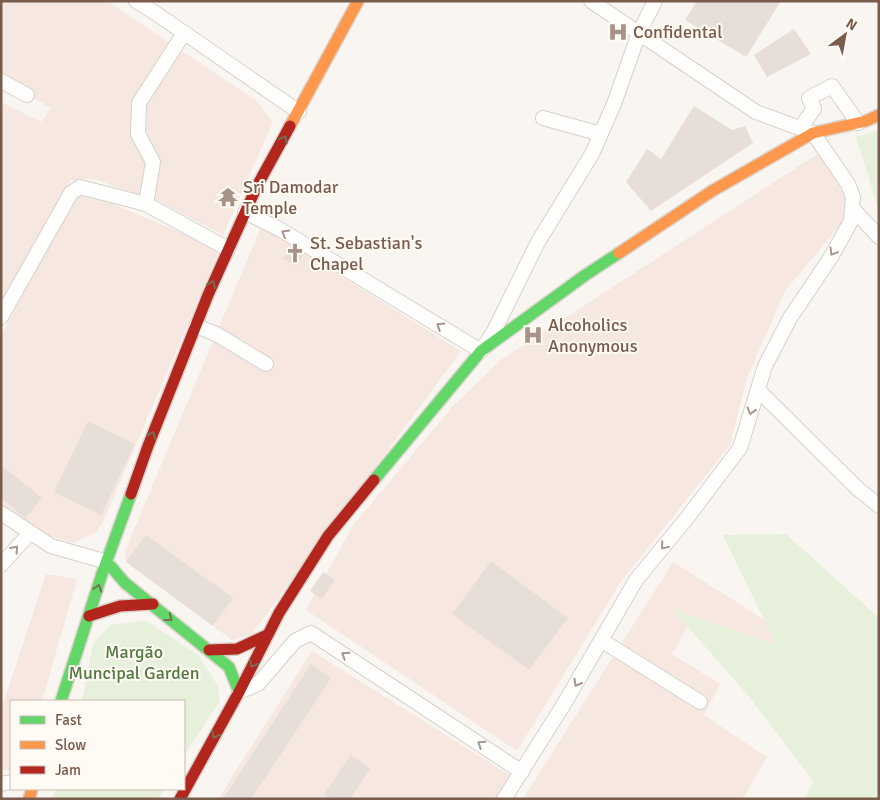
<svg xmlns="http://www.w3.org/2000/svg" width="880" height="800" font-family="Signika,sans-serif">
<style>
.commercial{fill:#f6e8e1}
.green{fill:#e7f0db}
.building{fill:#e6ded7}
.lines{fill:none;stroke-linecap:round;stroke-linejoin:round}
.street-casing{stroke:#d7d1cb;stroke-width:16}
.fast-casing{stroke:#d9d2cb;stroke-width:14}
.slow-casing{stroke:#d9d2cb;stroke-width:14}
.jam-casing{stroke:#d9d2cb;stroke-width:14}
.street{stroke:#fefefd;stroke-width:14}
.fast{stroke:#63d668;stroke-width:11}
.slow{stroke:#ff974d;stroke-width:11}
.jam{stroke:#b3261e;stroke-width:11}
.oneway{stroke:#776e51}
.oneway2{stroke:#a8958b}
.labels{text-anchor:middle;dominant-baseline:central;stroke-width:4;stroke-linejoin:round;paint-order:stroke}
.poi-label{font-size:18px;fill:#7a5c4d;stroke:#fffaf3;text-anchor:start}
.park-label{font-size:18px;fill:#537a41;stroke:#fffaf3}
</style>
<rect width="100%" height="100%" fill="#f9f5f0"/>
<path class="commercial" d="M1 1H107L257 101 273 122 223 235 158 201 91 178 70 181 1 301V102L41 122 51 108 1 80Z
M819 153 847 199 845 219 785 291 747 378 730 445 620 583 517 751 306 610 354 524 453 406 502 359Z
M84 192 220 249 103 522 95 533 73 543 33 530 1 503V336L68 210Z
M261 227 461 351 252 634 232 640 126 562 125 551Z
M673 562 782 631 762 663 691 620 672 654 720 684 704 715 767 757 743 799H523Z
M46 574 77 579 42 701H11V771L1 769V710Z
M312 651 511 776 495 799H332L329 797 328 799H218Z"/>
<path class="green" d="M879 130V211L856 137Z
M786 534 879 618V799H804L814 782 746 693 671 608 776 645 723 535Z
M147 621 198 655 218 686 220 701 184 756V701H82L93 644 110 625Z
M56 789H164L158 799H52Z"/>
<path class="building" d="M697 1H781L746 57 685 20Z
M794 29 811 54 767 77 754 55Z
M694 106 732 130 745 126 753 143 651 211 626 182 647 149 661 159Z
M290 246 303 254 297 266 283 259Z
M88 421 135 444 101 515 54 492Z
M1 465 42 498 25 518 1 498Z
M146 535 233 598 213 626 126 562Z
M491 561 568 618 529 670 452 614Z
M323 572 335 580 322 599 310 591Z
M311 664 331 678 251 799H223Z
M351 755 370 769 350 799H331L324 794Z"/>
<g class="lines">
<defs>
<path id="street" d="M136 1 154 12 299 112
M1 81 27 95
M543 118 601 134
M800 128 814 109 809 98 832 86 858 123
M146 204 153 162 138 134 139 103 184 33
M852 208 879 237
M245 212 281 230 481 351 494 331 538 242 592 154 614 104 639 33 655 1
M1 317 71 193 80 187 146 204 228 249
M196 326 216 334 266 364
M758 390 857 488 879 506
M1 513 51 546 107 562
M1 565 30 533
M601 640 700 702
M239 692 258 684 295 641 311 633 522 772
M1 784 11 782
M504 799 564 704 636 580 687 518 740 448 765 366 790 318 831 257 851 221 853 197 848 184 813 133 756 112 591 1"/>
<path id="fast" d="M374 480 481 351 584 276 619 253
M107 562 125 583 229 667 239 692
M61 701 102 574 131 494"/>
<path id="slow" d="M290 126 358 1
M619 253 712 191 813 133 866 121 879 115
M29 799 32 789"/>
<path id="jam" d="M131 494 148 446 208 295 257 186 290 126
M89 616 120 606 153 604
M209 650 237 649 267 635
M180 799 239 692 279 613 328 536 374 480"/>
</defs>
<use href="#street" class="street-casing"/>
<use href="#fast" class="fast-casing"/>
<use href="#slow" class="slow-casing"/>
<use href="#jam" class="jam-casing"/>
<use href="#street" class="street"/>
<use href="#fast" class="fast"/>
<use href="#slow" class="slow"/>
<use href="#jam" class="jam"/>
</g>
<defs><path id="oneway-chevron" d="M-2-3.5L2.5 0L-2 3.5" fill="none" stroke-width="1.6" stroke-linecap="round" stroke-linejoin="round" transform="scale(1.25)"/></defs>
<g class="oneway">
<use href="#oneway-chevron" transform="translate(284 139) rotate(-61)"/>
<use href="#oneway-chevron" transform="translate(212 284) rotate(-66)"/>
<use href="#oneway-chevron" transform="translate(152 435) rotate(-68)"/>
<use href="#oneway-chevron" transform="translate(98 588) rotate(-72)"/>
<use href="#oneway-chevron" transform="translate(169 618) rotate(38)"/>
<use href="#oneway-chevron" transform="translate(253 664) rotate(116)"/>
<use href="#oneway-chevron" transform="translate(215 735) rotate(119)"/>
</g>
<g class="oneway2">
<use href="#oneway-chevron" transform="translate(285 233) rotate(-150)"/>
<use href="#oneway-chevron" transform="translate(833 252) rotate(121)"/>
<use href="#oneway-chevron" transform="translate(440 326) rotate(-148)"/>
<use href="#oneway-chevron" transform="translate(751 411) rotate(107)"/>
<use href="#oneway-chevron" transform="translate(664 546) rotate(130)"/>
<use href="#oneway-chevron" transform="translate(15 549) rotate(-48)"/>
<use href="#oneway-chevron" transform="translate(345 655) rotate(-147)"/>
<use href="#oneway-chevron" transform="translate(577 683) rotate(120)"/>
<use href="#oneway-chevron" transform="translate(481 744) rotate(-146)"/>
</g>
<defs>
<symbol id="hospital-bare" viewBox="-9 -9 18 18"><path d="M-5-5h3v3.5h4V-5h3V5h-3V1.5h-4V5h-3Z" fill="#a69286" stroke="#fffaf3" stroke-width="2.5" paint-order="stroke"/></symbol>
<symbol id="temple-bare" viewBox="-9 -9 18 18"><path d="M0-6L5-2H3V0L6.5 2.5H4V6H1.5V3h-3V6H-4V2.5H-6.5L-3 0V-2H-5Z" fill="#a69286" stroke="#fffaf3" stroke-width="2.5" paint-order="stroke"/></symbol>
<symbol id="church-bare" viewBox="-9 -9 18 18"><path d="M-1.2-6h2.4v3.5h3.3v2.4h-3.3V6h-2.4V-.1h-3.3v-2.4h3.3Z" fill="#a69286" stroke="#fffaf3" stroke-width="2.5" paint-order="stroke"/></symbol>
</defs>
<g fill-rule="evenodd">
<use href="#hospital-bare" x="604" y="18" width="28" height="28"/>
<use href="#temple-bare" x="214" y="183" width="28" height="28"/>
<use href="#church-bare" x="281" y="239" width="28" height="28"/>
<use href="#hospital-bare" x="519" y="321" width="28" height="28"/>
</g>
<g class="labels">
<g class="poi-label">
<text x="633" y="32">Confidental</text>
<text x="243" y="187">Sri Damodar<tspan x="243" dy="21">Temple</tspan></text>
<text x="310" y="243">St. Sebastian's<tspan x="310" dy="21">Chapel</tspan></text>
<text x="548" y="325">Alcoholics<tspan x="548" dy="21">Anonymous</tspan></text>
</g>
<g class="park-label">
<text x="134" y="652">Margão<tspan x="134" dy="21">Muncipal Garden</tspan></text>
</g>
</g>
<rect width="880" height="800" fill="none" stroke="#7a5c4d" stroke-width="5"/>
<rect x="10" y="700" width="175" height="90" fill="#fffaf3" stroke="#cabbb1"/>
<rect x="20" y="716" width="25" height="8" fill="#63d668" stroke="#cabbb1"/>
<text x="55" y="725" font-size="15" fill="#7a5c4d">Fast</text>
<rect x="20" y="741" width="25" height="8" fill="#ff974d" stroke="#cabbb1"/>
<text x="55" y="750" font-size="15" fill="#7a5c4d">Slow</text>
<rect x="20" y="766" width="25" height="8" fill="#b3261e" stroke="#cabbb1"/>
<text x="55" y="775" font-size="15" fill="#7a5c4d">Jam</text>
<g transform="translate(845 35) rotate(32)" stroke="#fffaf3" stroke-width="4" paint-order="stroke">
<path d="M0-4L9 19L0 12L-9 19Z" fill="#7a5c4d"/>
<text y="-8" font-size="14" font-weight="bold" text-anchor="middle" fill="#7a5c4d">N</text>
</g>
</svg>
